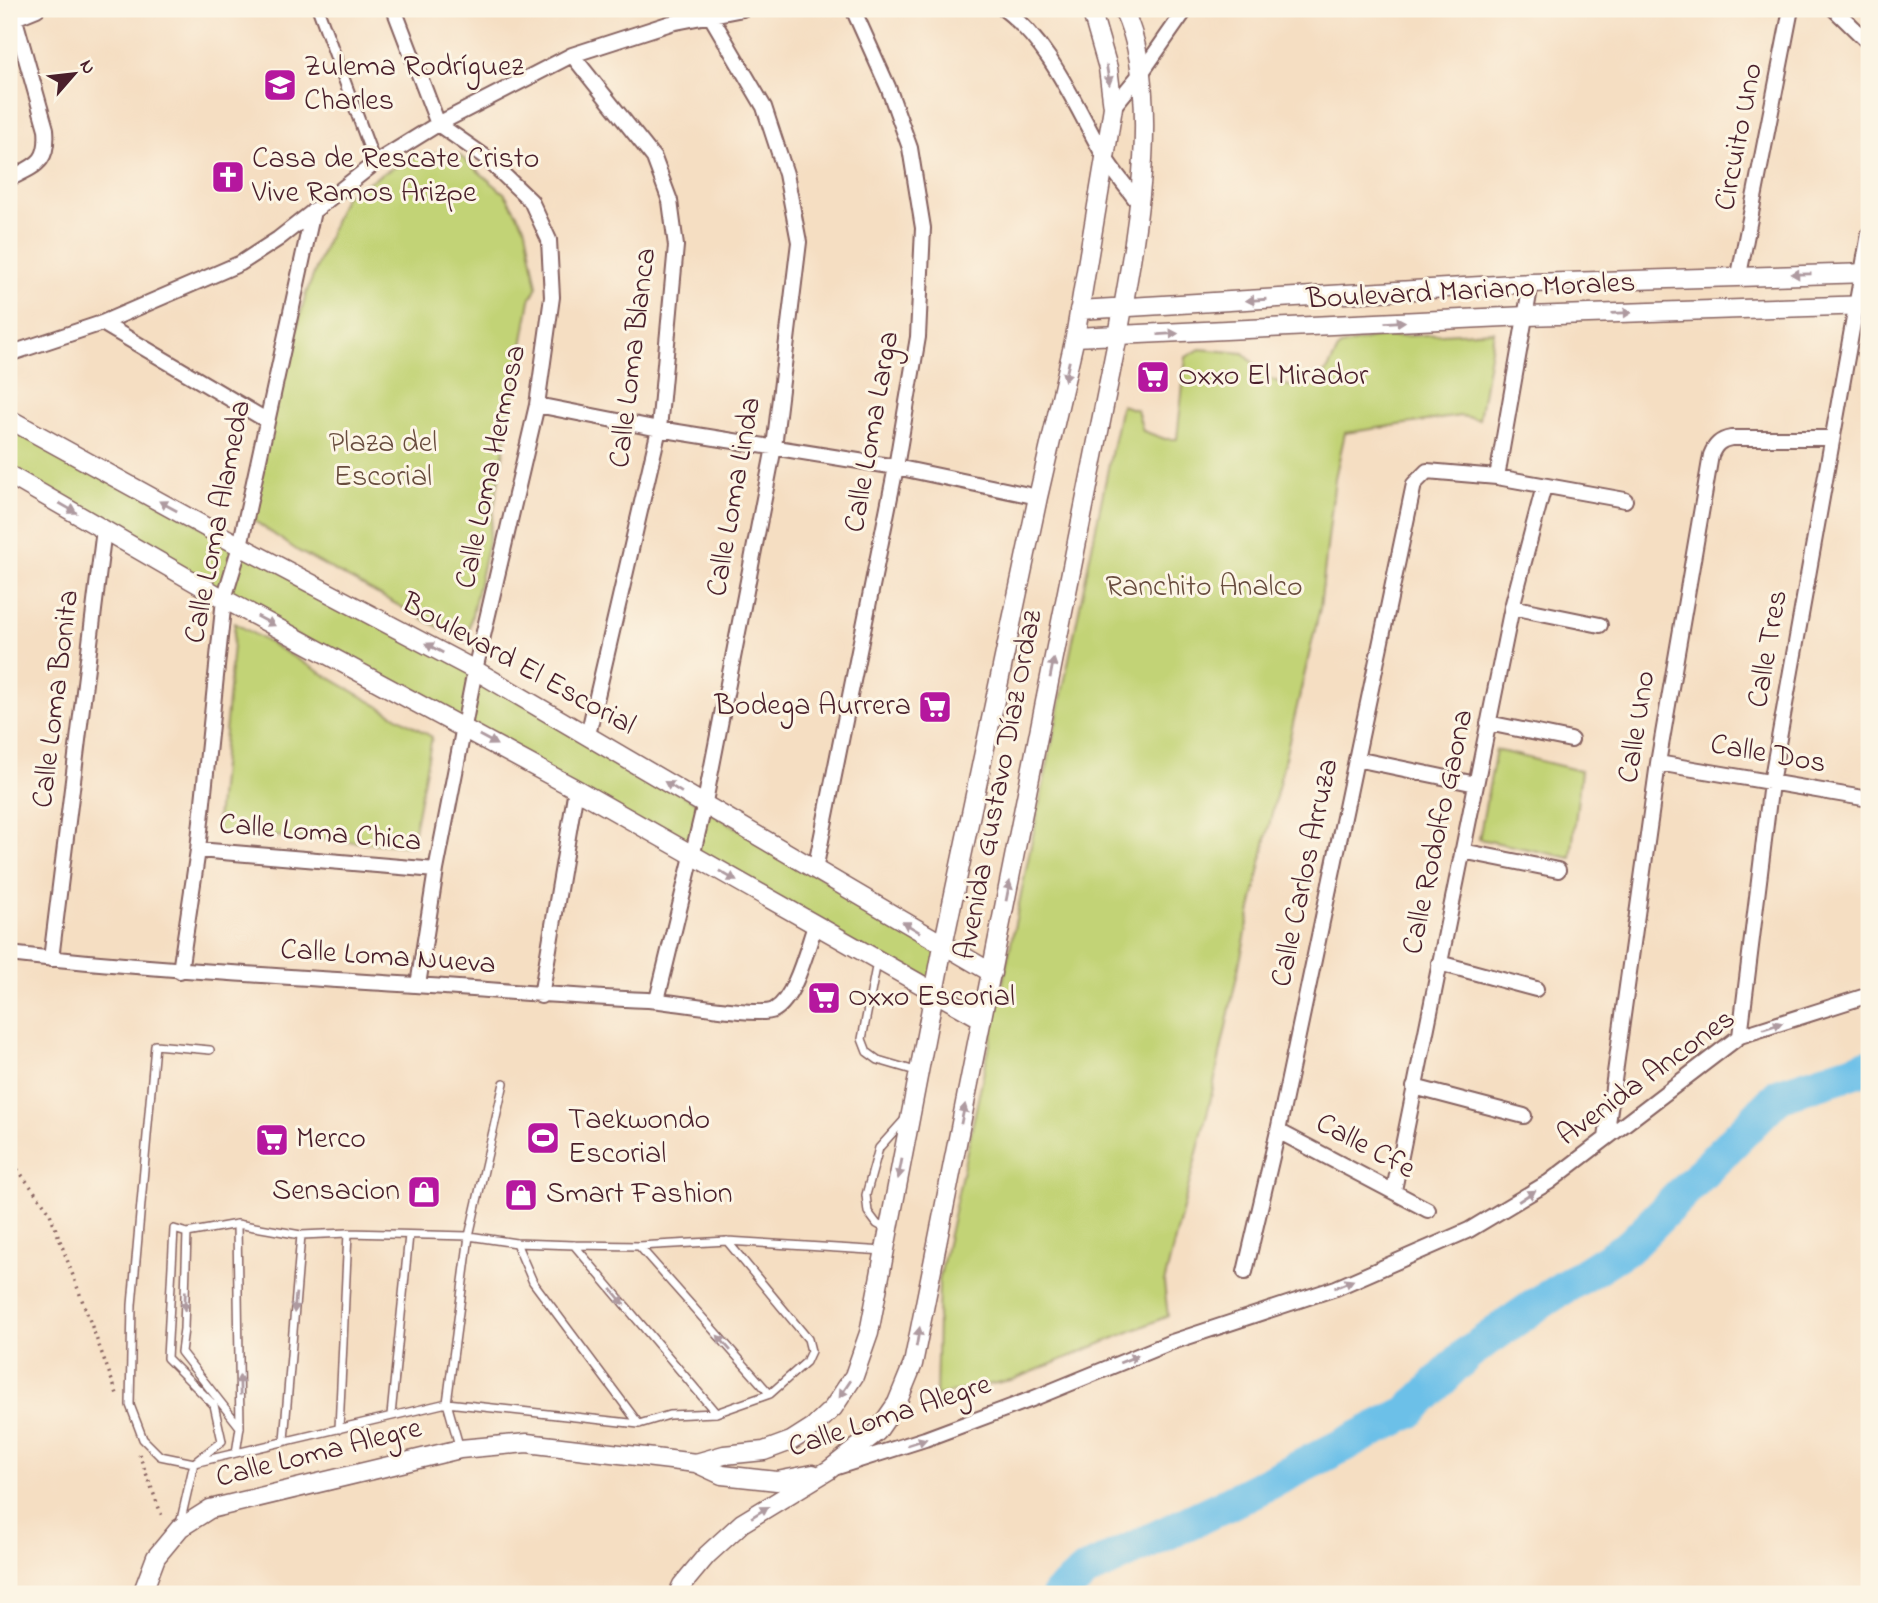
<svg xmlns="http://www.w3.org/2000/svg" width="1878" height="1603" font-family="'Indie Flower',sans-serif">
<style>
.green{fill:#c2d376;stroke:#867950;stroke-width:2}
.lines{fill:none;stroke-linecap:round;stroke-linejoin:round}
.river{stroke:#6cc0e8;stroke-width:35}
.service-casing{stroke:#866260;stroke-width:10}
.pedestrian-casing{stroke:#866260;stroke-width:14}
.minor-casing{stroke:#866260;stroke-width:18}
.tertiary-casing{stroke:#866260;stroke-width:21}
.path{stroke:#866260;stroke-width:3.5;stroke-dasharray:2 5;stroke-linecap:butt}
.service{stroke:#fff;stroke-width:7}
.pedestrian{stroke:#fff;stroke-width:10}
.minor{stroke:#fff;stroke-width:14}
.tertiary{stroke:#fff;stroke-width:18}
.oneway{fill:#ae9aa0}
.labels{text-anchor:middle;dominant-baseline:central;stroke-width:6;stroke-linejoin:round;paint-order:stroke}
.poi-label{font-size:30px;fill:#4a1f2b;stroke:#fcf5e5;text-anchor:start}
.street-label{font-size:30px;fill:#4a1f2b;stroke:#fcf5e5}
.park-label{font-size:30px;fill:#684c3e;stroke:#fcf5e5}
</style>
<rect width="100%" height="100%" fill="#fcf5e5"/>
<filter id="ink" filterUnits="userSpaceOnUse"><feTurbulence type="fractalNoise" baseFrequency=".0143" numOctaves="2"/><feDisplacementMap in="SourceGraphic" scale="14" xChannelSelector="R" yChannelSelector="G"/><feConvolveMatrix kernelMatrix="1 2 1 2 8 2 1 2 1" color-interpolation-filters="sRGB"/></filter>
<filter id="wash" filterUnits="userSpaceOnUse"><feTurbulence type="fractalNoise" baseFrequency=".00686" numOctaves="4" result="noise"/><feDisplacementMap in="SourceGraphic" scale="28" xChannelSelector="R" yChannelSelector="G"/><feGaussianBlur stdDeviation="1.57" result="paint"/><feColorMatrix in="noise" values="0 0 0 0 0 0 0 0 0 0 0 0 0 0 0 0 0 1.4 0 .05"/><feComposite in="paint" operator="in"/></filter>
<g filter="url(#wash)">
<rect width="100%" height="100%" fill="#f5dec2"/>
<path class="green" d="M424 153 458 154 505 194 526 229 537 286 530 300 488 542 466 642 298 551 246 515 306 294 344 197 385 172Z
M1494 331 1479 419 1460 416 1345 433 1335 478 1320 608 1266 839 1210 1102 1164 1283 1168 1316 1015 1379 936 1396 939 1281 1001 992 1121 405 1137 410 1143 431 1165 439H1177L1186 357 1200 349 1243 353 1270 379 1289 386H1309L1327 371 1340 346 1372 338Z
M9 420 238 546 224 597 9 474Z
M240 547 473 671 463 724 226 598Z
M235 623 432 737 411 846 216 832Z
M476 672 703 807 691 854 466 726Z
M1496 750 1581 771 1571 858 1479 839Z
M705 809 939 947 933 990 694 853Z"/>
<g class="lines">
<path class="river" d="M1059 1594 1085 1572 1221 1507 1409 1412 1468 1353 1536 1305 1631 1245 1779 1095 1869 1066"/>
</g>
</g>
<g filter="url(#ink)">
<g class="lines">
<defs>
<path id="service" d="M877 962 862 1039 867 1052 878 1060 919 1072
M210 1050 155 1045 132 1305 130 1405 143 1439 160 1456 194 1463 447 1403 639 1424
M886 1229 877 1224 868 1212 866 1195 879 1148 906 1118
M187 1233 184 1329 181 1352 240 1427
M516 1243 533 1282 639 1424 669 1415 716 1413 770 1394 806 1362 811 1351 808 1339 727 1241
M574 1245 716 1413
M639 1246 770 1394
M391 1415 409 1235
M339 1429 348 1233
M284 1440 301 1235
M460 1449 447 1403 469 1236 504 1083
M236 1453 240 1427 237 1224
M180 1524 194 1463 222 1441 214 1405 167 1358 174 1229 187 1233 237 1224 301 1235 348 1233 469 1236 516 1243 574 1245 639 1246 727 1241 885 1251"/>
<path id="pedestrian" d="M318 9 375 163"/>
<path id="minor" d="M394 9 438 124 484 156 531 201 549 240 552 297 537 405 475 670 436 870 418 985
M1004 9C1052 46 1074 104 1104 156 1114 173 1128 188 1139 204
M1834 9 1869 43
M15 18 37 9
M572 55 654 158 670 201 676 246 659 429 588 735
M1113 107 1142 72 1186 9
M9 179C36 165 49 163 46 129L12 9
M1739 275 1791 9
M102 323 266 420
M9 354 102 323 241 263 278 239 375 163 438 124 572 55 671 23 743 9
M537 405 659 429 896 467 1038 497
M1497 477 1531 283
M1512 607 1600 625
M1488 723 1571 740
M1356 759 1476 784
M1658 763 1869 799
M198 850 436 870
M1462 851 1558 870
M815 870 896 467 918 337 923 228 910 148 888 87 853 9
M9 954C144 969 280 976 415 985 493 990 570 997 648 1000 672 1001 759 1018 774 1010 795 999 807 948 815 926
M51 959 104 529
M1439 963 1536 989
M180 971 198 850 224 599 240 546 313 211
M541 996 576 789
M657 1000 704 807 774 447 799 242 786 174 764 107 710 15
M1740 1036 1771 783 1869 234
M1414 1087 1524 1116
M1278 1131 1428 1210
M1606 1138 1658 763 1711 455C1715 445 1720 440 1731 438H1832
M1394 1190 1512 607 1544 486
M1245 1272 1278 1131 1414 484 1427 471 1497 477 1625 500
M837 1467 925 1439 1032 1399 1169 1343 1336 1288 1469 1230 1549 1182 1740 1036 1869 995"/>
<path id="tertiary" d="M1079 310 1531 283 1869 273
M1075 337 1527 316 1869 305
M9 419 240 546 475 670 992 973
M9 475 224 599 576 789 982 1019
M696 1463 724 1455 764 1451 791 1441 813 1427 833 1408 854 1376 869 1333 943 946 1038 497 1075 337 1105 158 1113 107 1108 68 1091 9
M142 1594 156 1557 180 1528 210 1509 460 1449 527 1443 696 1463 722 1475 777 1481 813 1474
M678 1594 682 1585 707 1555 742 1523 829 1470 877 1432 897 1403 913 1364 1118 336C1134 244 1165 96 1123 9"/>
</defs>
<use href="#service" class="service-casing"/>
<use href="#pedestrian" class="pedestrian-casing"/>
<use href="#minor" class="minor-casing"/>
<use href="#tertiary" class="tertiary-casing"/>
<path class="path" d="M9 1158 49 1211 117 1394
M139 1454 163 1519"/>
<use href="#service" class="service"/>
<use href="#pedestrian" class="pedestrian"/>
<use href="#minor" class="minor"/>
<use href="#tertiary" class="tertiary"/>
</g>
<defs><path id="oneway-solid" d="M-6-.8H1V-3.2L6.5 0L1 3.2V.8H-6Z" transform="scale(1.75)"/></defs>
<g class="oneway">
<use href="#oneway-solid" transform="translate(1108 75) rotate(81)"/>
<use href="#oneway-solid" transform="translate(1801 274) rotate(179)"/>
<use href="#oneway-solid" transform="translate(1256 300) rotate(176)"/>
<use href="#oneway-solid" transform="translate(1622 313) rotate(-2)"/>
<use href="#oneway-solid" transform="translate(1395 322) rotate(-3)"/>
<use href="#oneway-solid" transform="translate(1168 334) rotate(-3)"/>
<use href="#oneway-solid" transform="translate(1067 371) rotate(103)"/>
<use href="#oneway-solid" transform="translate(168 506) rotate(-151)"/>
<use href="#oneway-solid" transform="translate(68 508) rotate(30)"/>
<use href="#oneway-solid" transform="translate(266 621) rotate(28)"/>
<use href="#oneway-solid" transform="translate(434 648) rotate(-152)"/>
<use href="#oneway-solid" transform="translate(1052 668) rotate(-79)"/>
<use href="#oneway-solid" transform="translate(488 740) rotate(29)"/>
<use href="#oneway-solid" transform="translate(673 787) rotate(-148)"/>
<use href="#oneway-solid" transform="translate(728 876) rotate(30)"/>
<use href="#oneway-solid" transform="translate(1008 891) rotate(-79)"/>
<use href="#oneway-solid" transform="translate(911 927) rotate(-149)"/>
<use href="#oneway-solid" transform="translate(1773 1026) rotate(-18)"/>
<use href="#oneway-solid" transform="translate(963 1114) rotate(-78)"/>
<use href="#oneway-solid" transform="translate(900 1169) rotate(101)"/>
<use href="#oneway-solid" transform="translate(1527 1196) rotate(-33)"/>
<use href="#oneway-solid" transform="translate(1344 1284) rotate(-22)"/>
<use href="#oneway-solid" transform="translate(618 1297) rotate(50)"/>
<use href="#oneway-solid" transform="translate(185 1301) rotate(92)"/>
<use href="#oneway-solid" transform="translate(295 1303) rotate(95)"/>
<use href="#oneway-solid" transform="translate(918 1337) rotate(-80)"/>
<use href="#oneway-solid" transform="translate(724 1343) rotate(-131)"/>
<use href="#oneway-solid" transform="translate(1129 1359) rotate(-22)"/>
<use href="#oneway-solid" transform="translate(240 1385) rotate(-91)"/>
<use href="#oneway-solid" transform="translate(845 1389) rotate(124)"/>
<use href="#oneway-solid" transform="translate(917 1442) rotate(-18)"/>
<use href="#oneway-solid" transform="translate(760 1512) rotate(-32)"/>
</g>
</g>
<defs>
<symbol id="school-square" viewBox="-11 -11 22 22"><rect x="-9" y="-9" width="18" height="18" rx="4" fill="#b5179e" stroke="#fcf5e5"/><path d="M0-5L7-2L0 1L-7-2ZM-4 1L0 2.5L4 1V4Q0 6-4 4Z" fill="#fff"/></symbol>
<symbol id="church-square" viewBox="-11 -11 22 22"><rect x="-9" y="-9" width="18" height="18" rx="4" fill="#b5179e" stroke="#fcf5e5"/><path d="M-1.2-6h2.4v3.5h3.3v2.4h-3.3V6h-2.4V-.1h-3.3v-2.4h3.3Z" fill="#fff"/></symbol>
<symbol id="supermarket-square" viewBox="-11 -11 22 22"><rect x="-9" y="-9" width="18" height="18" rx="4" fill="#b5179e" stroke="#fcf5e5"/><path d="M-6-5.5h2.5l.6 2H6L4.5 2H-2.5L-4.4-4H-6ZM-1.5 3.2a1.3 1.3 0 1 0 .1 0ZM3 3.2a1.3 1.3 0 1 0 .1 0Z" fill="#fff"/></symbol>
<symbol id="stadium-square" viewBox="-11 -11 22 22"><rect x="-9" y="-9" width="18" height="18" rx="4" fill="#b5179e" stroke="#fcf5e5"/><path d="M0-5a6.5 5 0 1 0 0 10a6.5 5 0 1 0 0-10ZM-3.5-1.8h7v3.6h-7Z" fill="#fff"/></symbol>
<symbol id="shop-square" viewBox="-11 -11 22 22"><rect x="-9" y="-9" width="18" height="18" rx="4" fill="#b5179e" stroke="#fcf5e5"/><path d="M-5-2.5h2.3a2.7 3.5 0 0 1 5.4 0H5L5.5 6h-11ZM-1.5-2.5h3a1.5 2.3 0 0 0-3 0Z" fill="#fff"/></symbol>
</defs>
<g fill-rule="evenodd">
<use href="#school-square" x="261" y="66" width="38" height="38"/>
<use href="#church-square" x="209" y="158" width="38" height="38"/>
<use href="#supermarket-square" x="1134" y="358" width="38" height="38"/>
<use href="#supermarket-square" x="916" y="688" width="38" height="38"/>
<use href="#supermarket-square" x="805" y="979" width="38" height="38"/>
<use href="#stadium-square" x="524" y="1119" width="38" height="38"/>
<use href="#supermarket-square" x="253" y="1121" width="38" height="38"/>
<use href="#shop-square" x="405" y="1173" width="38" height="38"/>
<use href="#shop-square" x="502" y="1176" width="38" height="38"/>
</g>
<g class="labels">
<g class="poi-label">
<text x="304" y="68">Zulema Rodríguez<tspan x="304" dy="34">Charles</tspan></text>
<text x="252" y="160">Casa de Rescate Cristo<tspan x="252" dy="34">Vive Ramos Arizpe</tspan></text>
<text x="1178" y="377">Oxxo El Mirador</text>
<text x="911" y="707" text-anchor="end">Bodega Aurrera</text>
<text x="848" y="998">Oxxo Escorial</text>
<text x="568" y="1121">Taekwondo<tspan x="568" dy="34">Escorial</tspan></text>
<text x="296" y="1140">Merco</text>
<text x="400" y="1192" text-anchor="end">Sensacion</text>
<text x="546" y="1195">Smart Fashion</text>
</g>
<g class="street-label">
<text transform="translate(1740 137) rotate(-79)">Circuito Uno</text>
<text transform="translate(1471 292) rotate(-3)">Boulevard Mariano Morales</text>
<text transform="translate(634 358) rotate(-83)">Calle Loma Blanca</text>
<text transform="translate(873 432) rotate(-80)">Calle Loma Larga</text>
<text transform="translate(492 467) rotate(-78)">Calle Loma Hermosa</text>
<text transform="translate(735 497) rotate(-80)">Calle Loma Linda</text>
<text transform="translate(219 522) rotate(-79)">Calle Loma Alameda</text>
<text transform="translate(1769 649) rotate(-80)">Calle Tres</text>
<text transform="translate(518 665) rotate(29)">Boulevard El Escorial</text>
<text transform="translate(57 699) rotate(-83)">Calle Loma Bonita</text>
<text transform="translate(1638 727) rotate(-81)">Calle Uno</text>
<text transform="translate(1768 755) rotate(10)">Calle Dos</text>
<text transform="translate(1000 785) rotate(-79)">Avenida Gustavo Díaz Ordaz</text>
<text transform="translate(1439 832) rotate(-78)">Calle Rodolfo Gaona</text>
<text transform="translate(320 834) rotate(5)">Calle Loma Chica</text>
<text transform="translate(1306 873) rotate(-78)">Calle Carlos Arruza</text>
<text transform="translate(388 958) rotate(4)">Calle Loma Nueva</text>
<text transform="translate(1647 1078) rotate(-36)">Avenida Ancones</text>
<text transform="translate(1365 1147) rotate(28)">Calle Cfe</text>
<text transform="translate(890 1417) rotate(-18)">Calle Loma Alegre</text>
<text transform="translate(319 1454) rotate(-14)">Calle Loma Alegre</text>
</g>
<g class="park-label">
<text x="383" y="444">Plaza del<tspan x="383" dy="34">Escorial</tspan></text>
<text x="1204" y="588">Ranchito Analco</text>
</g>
</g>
<rect width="1878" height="1603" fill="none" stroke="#fcf5e5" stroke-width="35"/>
<g transform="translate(74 74) rotate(62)" stroke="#fcf5e5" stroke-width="5" paint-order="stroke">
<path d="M0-5L12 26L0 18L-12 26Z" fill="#4a1f2b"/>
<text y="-10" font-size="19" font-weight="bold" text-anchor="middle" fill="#4a1f2b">N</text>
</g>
</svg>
